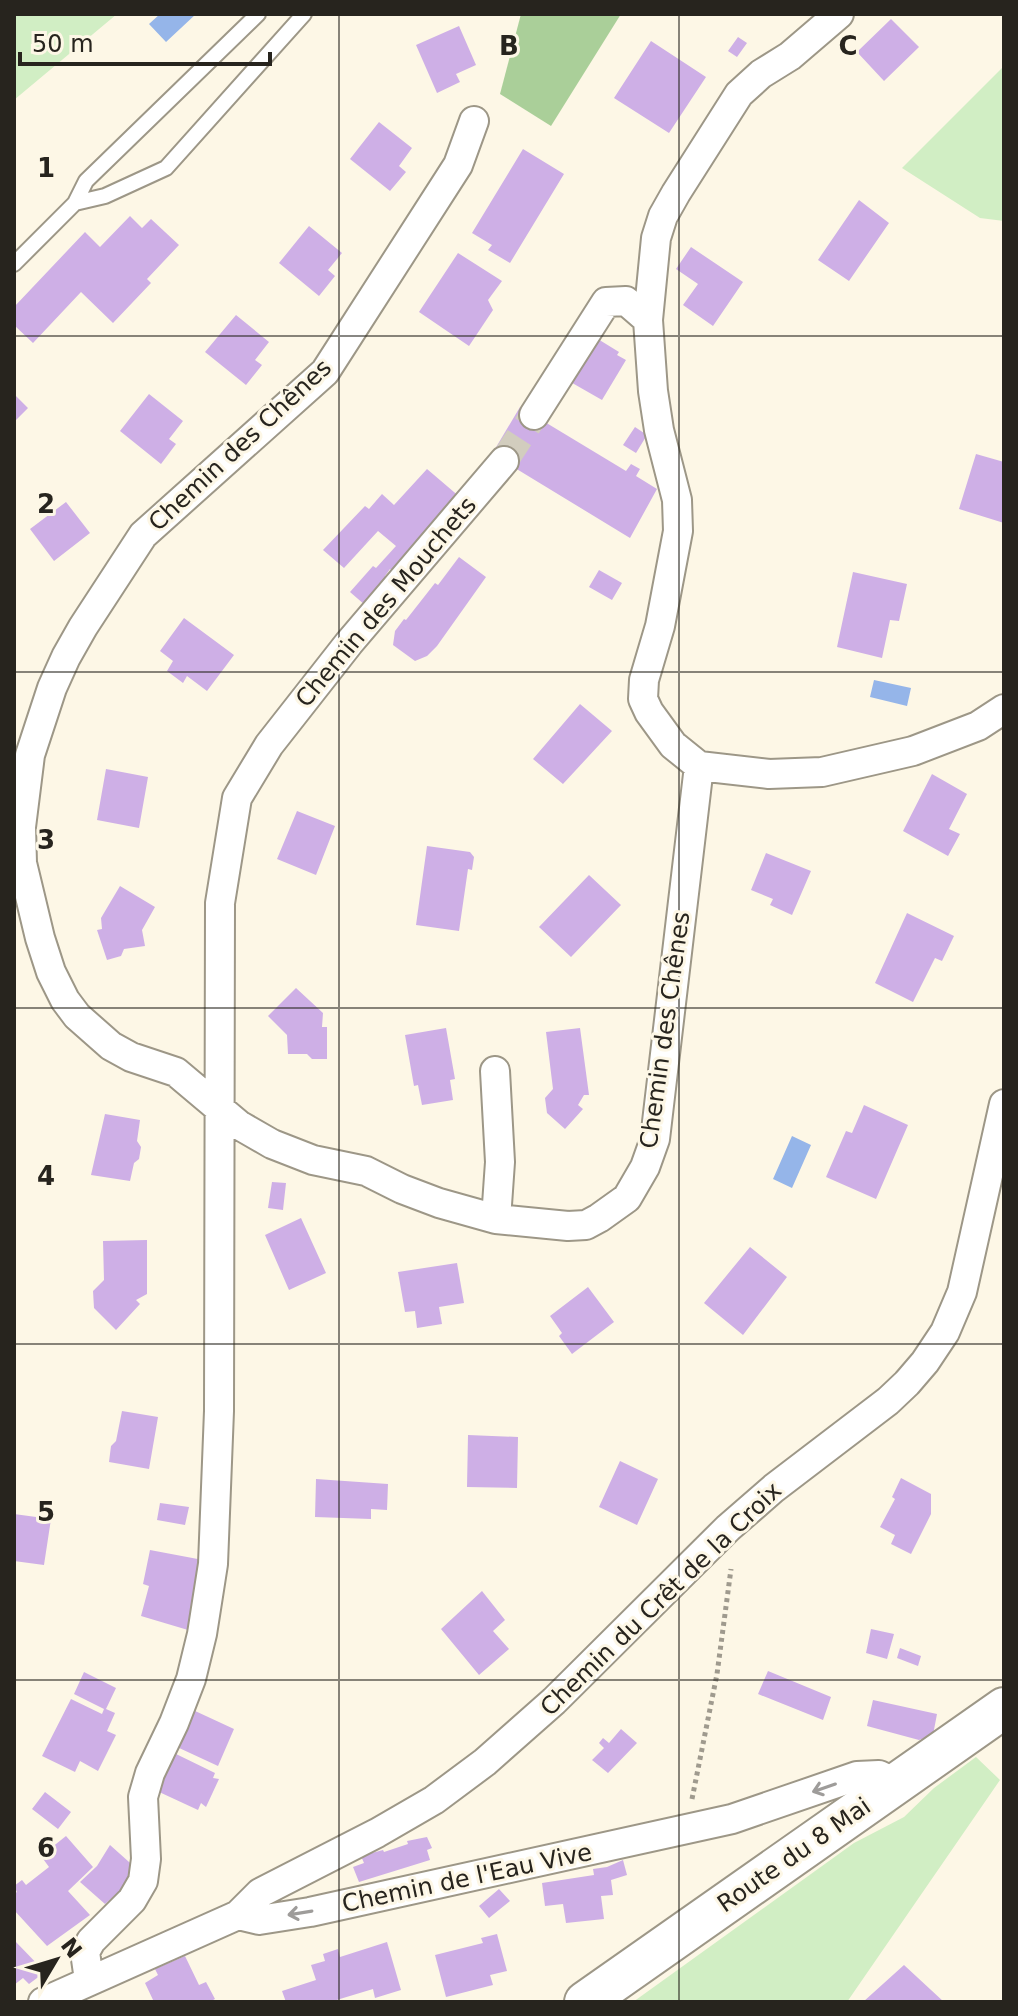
<svg xmlns="http://www.w3.org/2000/svg" width="1018" height="2016" font-family="'DejaVu Sans',sans-serif">
<style>
.green{fill:#d1eec4}
.forest{fill:#aacf99}
.water{fill:#95b5e9}
.building{fill:#ceafe6}
.lines{fill:none;stroke-linecap:round;stroke-linejoin:round}
.street-tunnel{stroke:#d2cdbe;stroke-width:28;stroke-dasharray:28 14;stroke-linecap:butt}
.lane-casing{stroke:#9d9787;stroke-width:18}
.street-casing{stroke:#9d9787;stroke-width:32}
.secondary-casing{stroke:#9d9787;stroke-width:44}
.path{stroke:#9f9a8e;stroke-width:5;stroke-dasharray:4 4;stroke-linecap:butt}
.lane{stroke:#fff;stroke-width:14}
.street{stroke:#fff;stroke-width:28}
.secondary{stroke:#fff;stroke-width:40}
.oneway{stroke:#9e9c9a}
.grid{fill:none;stroke:#27241e;stroke-width:2;stroke-opacity:0.55}
.labels{text-anchor:middle;dominant-baseline:central;stroke-width:6;stroke-linejoin:round;paint-order:stroke}
.street-label{font-size:24px;fill:#27241e;stroke:#fdf7e6}
.grid-label{font-size:26px;text-anchor:middle;font-weight:bold;fill:#27241e;stroke:#fdf7e6;stroke-width:6;stroke-linejoin:round;paint-order:stroke}
</style>
<rect width="100%" height="100%" fill="#fdf7e6"/>
<path class="green" d="M14 14H117L14 100Z
M1004 66V221L980 218 902 168Z
M976 1757 1000 1780 847 2002H633L854 1843 904 1817 934 1788Z"/>
<path class="forest" d="M521 14H621L551 126 500 94Z"/>
<path class="water" d="M160 14H196L166 42 149 24Z
M874 680 911 688 907 706 870 697Z
M792 1136 811 1145 792 1188 773 1179Z"/>
<path class="building" d="M891 19 919 47 884 81 857 52Z
M459 26 476 65 456 74 460 82 437 93 416 45Z
M738 37 747 43 737 57 728 51Z
M651 41 706 77 669 133 614 98Z
M379 122 412 148 399 166 406 172 390 191 350 159Z
M523 149 564 174 510 263 488 250 492 245 472 233Z
M859 200 889 223 849 281 818 260Z
M130 216 142 228 151 219 179 245 147 279 151 283 113 323 81 292 33 343 14 325V307L85 232 100 247Z
M309 226 342 253 328 270 335 276 319 296 279 263Z
M691 247 743 282 713 326 683 305 698 284 676 269Z
M458 253 502 281 488 300 493 310 469 346 419 312Z
M236 315 269 342 255 360 262 365 246 385 205 352Z
M593 336 619 352 617 355 626 360 602 400 567 380Z
M14 394 28 408 14 422Z
M149 394 183 421 169 439 176 444 161 464 120 431Z
M520 407 626 471 631 464 640 469 636 476 657 489 630 538 492 454Z
M635 427 647 435 636 453 623 445Z
M976 454 1004 462V523L959 509Z
M427 469 461 498 396 574 390 569 385 576 388 579 365 605 350 592 373 566 376 568 396 546 378 531 344 568 323 550 365 506 369 509 382 494 394 505Z
M66 502 90 533 54 561 30 529Z
M459 557 486 577 437 646 427 656 415 661 393 645 395 631 404 619 406 620 435 583 438 585Z
M599 570 622 583 612 600 589 587Z
M853 572 907 584 899 621 890 620 882 658 837 647Z
M184 618 234 655 207 691 187 676 183 683 167 671 173 661 160 651Z
M580 704 612 731 563 784 533 759Z
M106 769 148 777 139 828 97 820Z
M932 774 967 794 949 829 960 834 948 856 903 831Z
M297 811 335 826 316 875 277 859Z
M427 846 470 852 474 857 472 870 468 869 459 931 416 925Z
M766 853 811 871 792 915 770 905 773 899 751 890Z
M589 875 621 905 571 957 539 927Z
M120 886 155 907 142 930 145 946 124 949 121 956 107 960 97 930 102 929 101 918Z
M907 913 954 936 942 961 935 958 913 1002 875 983Z
M296 988 323 1013 322 1027H327V1059H312L307 1054H288L287 1035 268 1016Z
M446 1028 455 1079 450 1080 453 1100 422 1105 418 1085 414 1086 405 1035Z
M580 1028 589 1095H584L578 1105 583 1109 565 1129 547 1113 545 1098 553 1089 546 1032Z
M864 1105 908 1125 876 1199 826 1177 846 1131 852 1133Z
M105 1114 140 1120 137 1141 141 1147 139 1159 134 1163 130 1181 91 1175Z
M272 1182 286 1183 283 1210 268 1208Z
M301 1218 326 1273 289 1290 265 1235Z
M147 1240V1294L136 1300 140 1304 116 1330 94 1308 93 1291 104 1280 103 1241Z
M750 1247 787 1277 743 1335 704 1303Z
M457 1263 464 1303 439 1307 442 1324 417 1328 415 1311 405 1312 398 1272Z
M588 1287 614 1322 572 1354 559 1336 562 1333 550 1316Z
M122 1411 158 1417 149 1469 109 1462 111 1446 116 1441Z
M468 1435 518 1437 517 1488 467 1487Z
M620 1461 658 1479 637 1525 599 1507Z
M901 1478 931 1494V1514L911 1554 891 1544 895 1535 880 1527 895 1499 892 1497Z
M316 1479 388 1484 387 1510 371 1509V1519L315 1517Z
M160 1503 189 1507 185 1525 157 1520Z
M14 1514 51 1519 44 1565 14 1561Z
M150 1550 203 1560 188 1630 141 1616 149 1586 143 1584Z
M482 1591 505 1620 493 1631 509 1649 479 1675 441 1629Z
M871 1629 894 1634 887 1659 866 1653Z
M900 1648 921 1656 918 1666 897 1658Z
M768 1671 831 1697 823 1720 758 1694Z
M84 1672 116 1688 106 1709 115 1713 107 1731 116 1735 98 1771 80 1761 75 1772 42 1756 71 1699 102 1714 104 1709 74 1694Z
M873 1700 937 1714 933 1735 919 1740 867 1726Z
M193 1710 234 1729 218 1766 177 1747Z
M621 1729 637 1743 608 1773 592 1760 604 1748 599 1743 603 1738 609 1743Z
M174 1753 215 1773 213 1778 219 1779 206 1807 201 1803 198 1810 157 1791Z
M45 1792 71 1812 58 1829 32 1809Z
M66 1836 93 1867 68 1891 90 1915 47 1946 14 1910V1894L17 1892 14 1886 22 1880 26 1885 49 1867 41 1856Z
M427 1837 432 1848 427 1850 430 1860 359 1882 353 1867 364 1863 361 1856 383 1850 384 1852 408 1844 407 1841Z
M110 1845 138 1870 122 1889 105 1904 80 1882 97 1866Z
M623 1860 627 1875 611 1880 613 1895 601 1896 604 1919 566 1923 563 1904 545 1906 542 1883 594 1875 593 1869 607 1867Z
M499 1889 510 1901 489 1918 479 1906Z
M497 1934 507 1971 490 1975 493 1985 446 1997 435 1955 483 1943 481 1938Z
M14 1940 45 1972 29 1984 23 1978 14 1985Z
M387 1942 401 1990 375 1998 373 1989 330 2002H286L282 1991 316 1980 311 1965 325 1961 323 1954 338 1949 340 1957Z
M185 1956 199 1985 206 1982 215 1999 209 2002H154L145 1983 158 1975 155 1969Z
M904 1965 944 2002H863Z"/>
<g class="lines">
<path class="street-tunnel" d="M504 461 534 415"/>
<defs>
<path id="lane" d="M75 203 86 181 258 14
M14 264 75 203 105 196 166 168 304 14"/>
<path id="street" d="M839 14 790 56 761 74 739 94 676 193 663 216 656 238 648 320 653 391 659 430 677 500 678 531 660 626 644 680 643 699 649 712 673 745 699 766 769 774 822 772 913 751 978 726 1004 709
M474 121 458 165 325 372 143 535 83 627 66 657 52 688 30 755 21 827 22 863 40 938 51 972 65 1000 77 1016 111 1046 131 1057 176 1072 239 1125 272 1144 313 1160 366 1171 402 1189 439 1203 496 1219 568 1226 586 1225 599 1218 627 1198 645 1167 655 1139 699 766
M534 415 606 302 626 301 648 320
M495 1071 500 1162 496 1219
M238 1915 259 1920 310 1912 732 1819 857 1776 879 1775 898 1784
M89 1980 85 1952 91 1941 132 1900 143 1881 146 1859 143 1797 150 1773 174 1723 191 1679 202 1634 213 1564 219 1411 220 903 237 798 269 745 349 643 504 461
M43 2002 238 1915 260 1893 377 1833 434 1800 485 1762 554 1701 728 1528 774 1488 888 1401 907 1383 925 1362 945 1332 962 1292 1004 1104"/>
<path id="secondary" d="M585 2002 1004 1708"/>
</defs>
<use href="#lane" class="lane-casing"/>
<use href="#street" class="street-casing"/>
<use href="#secondary" class="secondary-casing"/>
<path class="path" d="M692 1799 717 1674 731 1569"/>
<use href="#lane" class="lane"/>
<use href="#street" class="street"/>
<use href="#secondary" class="secondary"/>
</g>
<defs><path id="oneway-shaft" d="M-6 0H5M1.5-3L5.5 0L1.5 3" fill="none" stroke-width="1.6" stroke-linecap="round" stroke-linejoin="round" transform="scale(2)"/></defs>
<g class="oneway">
<use href="#oneway-shaft" transform="translate(824 1788) rotate(161)"/>
<use href="#oneway-shaft" transform="translate(300 1913) rotate(171)"/>
</g>
<path class="grid" d="M339 14V2002M679 14V2002M14 336H1004M14 672H1004M14 1008H1004M14 1344H1004M14 1680H1004"/>
<g class="labels">
<g class="street-label">
<text transform="translate(240 445) rotate(-43)">Chemin des Chênes</text>
<text transform="translate(386 602) rotate(-50)">Chemin des Mouchets</text>
<text transform="translate(665 1030) rotate(-82)">Chemin des Chênes</text>
<text transform="translate(661 1599) rotate(-44)">Chemin du Crêt de la Croix</text>
<text transform="translate(794 1855) rotate(-35)">Route du 8 Mai</text>
<text transform="translate(467 1878) rotate(-12)">Chemin de l'Eau Vive</text>
</g>
</g>
<g class="grid-label">
<text x="509" y="55">B</text>
<text x="848" y="55">C</text>
<text x="46" y="177">1</text>
<text x="46" y="513">2</text>
<text x="46" y="849">3</text>
<text x="46" y="1185">4</text>
<text x="46" y="1521">5</text>
<text x="46" y="1857">6</text>
</g>
<rect width="1018" height="2016" fill="none" stroke="#27241e" stroke-width="32"/>
<g transform="translate(56 1960) rotate(52)" stroke="#fdf7e6" stroke-width="6" paint-order="stroke">
<path d="M0-6L14 30L0 20L-14 30Z" fill="#27241e"/>
<text y="-12" font-size="22" font-weight="bold" text-anchor="middle" fill="#27241e">N</text>
</g>
<path d="M20 52v12h250v-12" fill="none" stroke="#27241e" stroke-width="4"/>
<text x="32" y="52" font-size="24" fill="#27241e" stroke="#fdf7e6" stroke-width="6" paint-order="stroke">50 m</text>
</svg>
